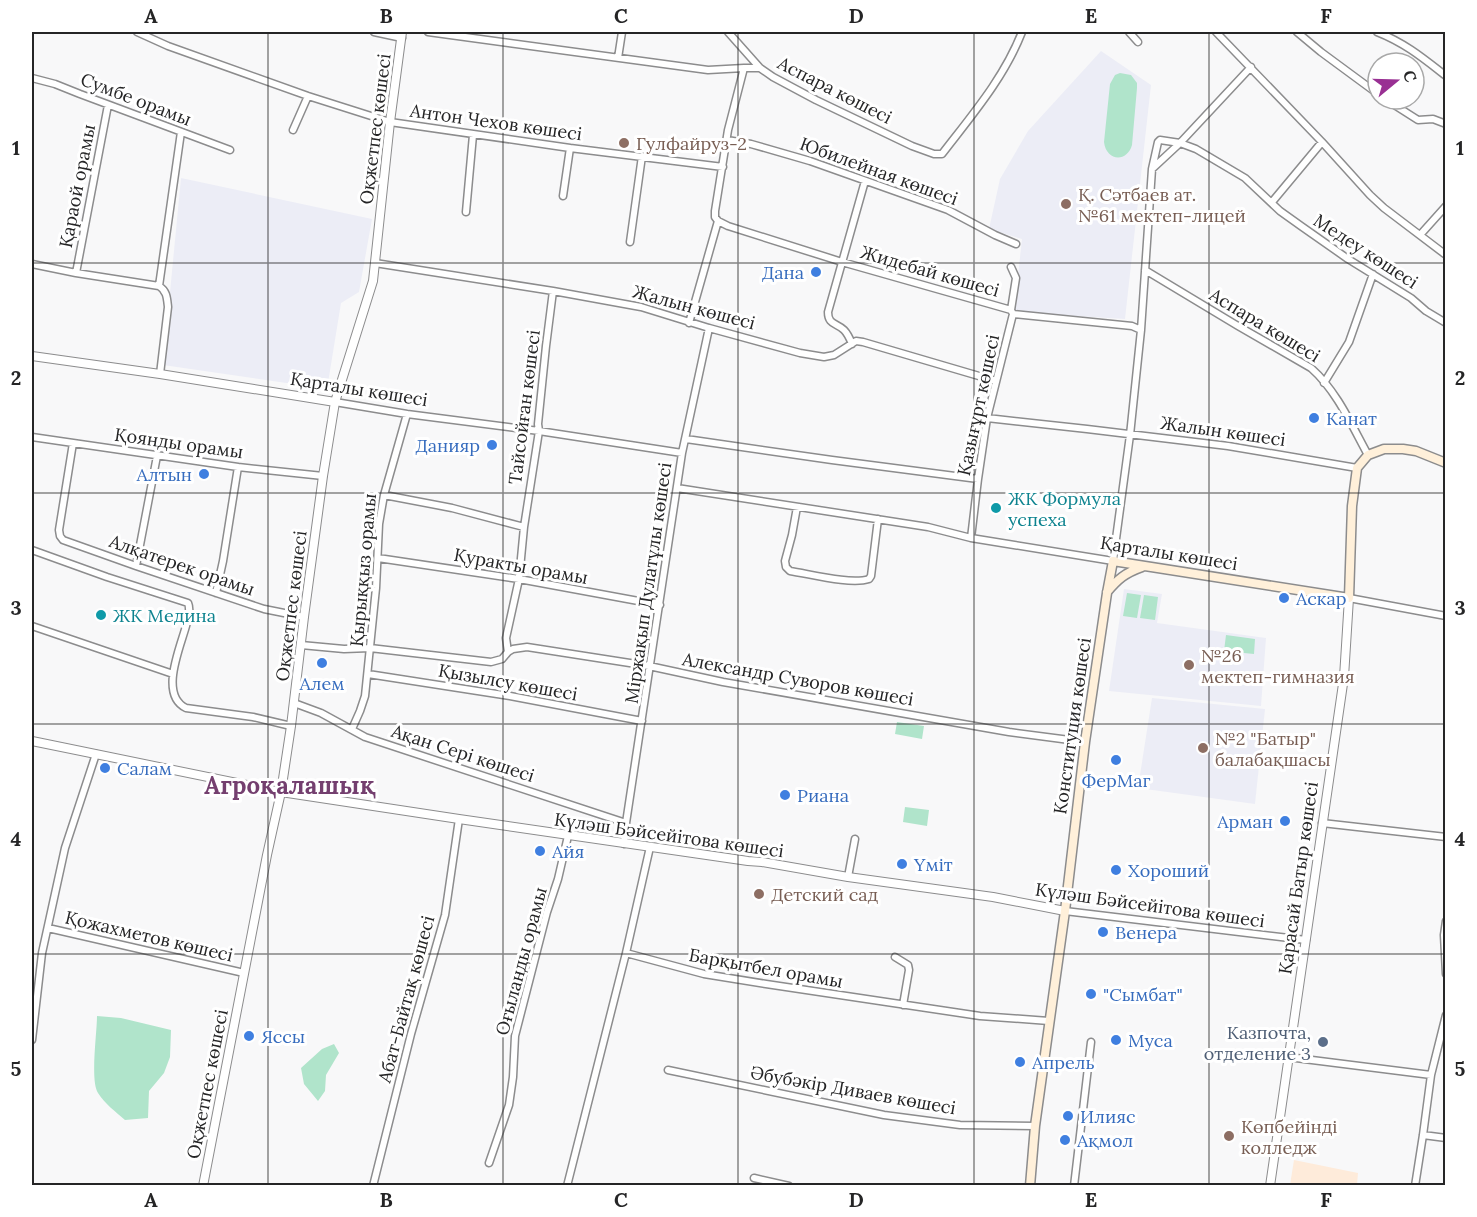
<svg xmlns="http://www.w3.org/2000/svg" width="1477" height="1217" font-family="Lora,serif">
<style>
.industrial{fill:#feebda}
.built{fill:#ecedf6}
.green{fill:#b0e4cb}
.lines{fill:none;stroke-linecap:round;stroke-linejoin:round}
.minor-casing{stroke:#8c8c8d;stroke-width:9}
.tertiary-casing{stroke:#8c8c8d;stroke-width:10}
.secondary-casing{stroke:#8c8c8d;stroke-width:11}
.minor{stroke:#fff;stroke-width:6}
.tertiary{stroke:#fff;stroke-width:8}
.secondary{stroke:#fff0da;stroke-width:8}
.grid{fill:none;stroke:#252526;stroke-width:1.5;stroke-opacity:0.55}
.education-dot{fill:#8d6e63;stroke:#fff;stroke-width:2}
.shop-dot{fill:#3f7fe0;stroke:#fff;stroke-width:2}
.culture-dot{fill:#0f9aa8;stroke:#fff;stroke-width:2}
.service-dot{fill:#5c6f8a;stroke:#fff;stroke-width:2}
.labels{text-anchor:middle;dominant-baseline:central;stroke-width:6;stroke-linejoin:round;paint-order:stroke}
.street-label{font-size:18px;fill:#252526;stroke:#fff}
.education-label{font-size:18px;fill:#785e54;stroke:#fff;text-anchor:start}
.shop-label{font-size:18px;fill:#366cbe;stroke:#fff;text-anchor:start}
.culture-label{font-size:18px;fill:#0d838f;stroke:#fff;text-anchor:start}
.service-label{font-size:18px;fill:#4e5e75;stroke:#fff;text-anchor:end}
.district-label{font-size:24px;font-weight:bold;fill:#743f6f;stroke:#fff}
.neatline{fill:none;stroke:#252526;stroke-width:2}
.grid-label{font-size:20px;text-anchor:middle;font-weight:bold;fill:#252526}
</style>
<rect width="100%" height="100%" fill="#f8f8f9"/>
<path class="industrial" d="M1294 1160 1358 1173 1357 1185H1290Z"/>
<path class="built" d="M1101 51 1151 85 1125 319 1014 312 1022 239 989 229 1000 179 1028 131Z
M181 178 372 219 359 292 341 303 327 389 163 365Z
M1124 589 1162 594 1157 623 1266 638 1261 706 1109 691Z
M1152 698 1265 709 1255 804 1138 788Z"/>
<path class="green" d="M1120 73 1131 75 1137 83V88L1132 145C1127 163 1106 161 1104 142L1110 84 1115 75Z
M1127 593 1141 595 1137 618 1123 616Z
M1144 595 1158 597 1155 620 1140 618Z
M1226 635 1255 639 1254 654 1224 651Z
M897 722 924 726 922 739 895 734Z
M905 807 929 810 927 826 903 822Z
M97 1016 121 1018 171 1030 170 1057 164 1073 149 1091 148 1118 125 1120C116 1112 105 1104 98 1093 90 1081 97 1033 97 1016Z
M334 1044 339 1053 326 1075 325 1091 318 1101 304 1084 301 1068 322 1049Z"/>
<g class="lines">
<defs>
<path id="minor" d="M137 32 168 46 308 96 390 122 570 148 723 167
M374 32 402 38
M428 32 708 70 744 68
M728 32 760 68 773 77 816 100 912 146 934 154H942C972 115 1004 78 1022 32
M1129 32 1138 42
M1216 32 1322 142 1370 195 1384 208 1446 255
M1297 32 1321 52 1378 94
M1377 32C1405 43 1423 58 1446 76
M618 58 622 32
M1251 67 1180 143 1196 149 1245 178 1280 211 1301 226 1348 259 1411 298 1426 311 1446 323
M32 78 55 84 80 94 230 150
M1385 99 1418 120 1433 119 1446 124
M293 130 308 96
M727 140 751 144 810 161 948 210 995 235 1016 244
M1160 140 1180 143 1152 169 1158 142Z
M563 196 570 148
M1272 202 1322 142
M466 212 473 135
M718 221 728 226 842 262 1011 310 1013 314 1132 326 1141 330
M1420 235 1446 206
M630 242 642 156
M375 263 553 291 641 307 709 328 800 353 824 357 834 355 856 341 863 342 996 381
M32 264 76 273 159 286
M1145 270 1238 326 1311 368C1337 391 1352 426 1368 455
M76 273 108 105
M1011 310 1016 278 1011 267
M689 323 718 221 715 217V211L728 130 744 68H760
M852 344C850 339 848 334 844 330 837 323 828 325 828 312L865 181
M160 374 168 307C167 298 167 291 159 286L181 132
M1324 383 1349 342 1373 274
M335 402 407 414 539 431 682 453
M987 418 1087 429 1228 446 1357 468
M32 437 238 467 323 476
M686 439 832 460 978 479
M73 443 59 530 60 536 63 540 136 566 264 609 304 617
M677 488 928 527 971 538 1113 561 1130 435 1141 330 1152 169
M384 495 452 508 524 527
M797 507 792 535 785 561 786 567 790 571C810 574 851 585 869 579L871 576 878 519
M971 538 978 479 987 418 1013 314
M32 550 107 577 188 603C191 610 188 618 186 626 180 648 159 695 186 708L253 717 291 726
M378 558 519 579 660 605
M136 566 157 456
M216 593 223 561 238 467
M1349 598 1446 616
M32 626 173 674
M301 645 344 649 370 648 491 662 502 659 508 652 506 638 519 579 524 527 539 431 538 424 546 346 553 291
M508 652 513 649 527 647 649 666 723 682 1009 732 1085 742
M368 674 510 696 642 721
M294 703 321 713 365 737 626 823
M352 729 360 711 365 696 376 588 379 524 384 495 407 414
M1322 823 1446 837
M624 844 626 823 682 453 709 328
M848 877 855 839
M1065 911 1306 940
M1446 921 1444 935 1446 974
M48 928 244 973
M626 953 704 974 766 984 980 1016 1049 1021
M895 957 908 965 909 970 903 1005
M32 1040 42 953 65 848 96 754
M1288 1057 1431 1075
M668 1070 884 1115 960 1125 1035 1126
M1423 1135 1446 1138
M489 1163 509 1105 513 1077 515 1036 547 912 558 879 568 836
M754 1178 789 1186
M373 1186 411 1034 445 915 459 819
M567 1186 626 953 650 847
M1074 1186 1091 1042
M1415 1186 1423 1135 1431 1075 1446 1015"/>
<path id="tertiary" d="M32 356 160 374 335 402
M32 741 281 792 459 819 748 861 762 862 848 877 993 897 1065 911
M203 1186 267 855 281 792 291 726 304 617 323 476 335 402 373 281 390 122 402 32
M1270 1186 1344 677 1349 598"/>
<path id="secondary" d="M1107 592C1118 579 1125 573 1142 567
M1030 1186 1035 1126 1065 911 1085 742 1107 593 1113 561 1349 598 1352 506 1357 468 1368 455 1384 449H1403L1416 451 1446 463"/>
</defs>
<use href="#minor" class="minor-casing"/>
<use href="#tertiary" class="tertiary-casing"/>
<use href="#secondary" class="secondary-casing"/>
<use href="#minor" class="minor"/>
<use href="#tertiary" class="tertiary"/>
<use href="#secondary" class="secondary"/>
</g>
<path class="grid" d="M268 32V1186M503 32V1186M738 32V1186M974 32V1186M1209 32V1186M32 263H1446M32 493H1446M32 724H1446M32 954H1446"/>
<g class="education-dot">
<circle cx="624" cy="143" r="6"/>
<circle cx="1066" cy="204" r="6"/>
<circle cx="1189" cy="665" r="6"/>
<circle cx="1203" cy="748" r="6"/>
<circle cx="759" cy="894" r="6"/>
<circle cx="1229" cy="1136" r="6"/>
</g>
<g class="shop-dot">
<circle cx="816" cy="272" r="6"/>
<circle cx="1314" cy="418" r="6"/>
<circle cx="492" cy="445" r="6"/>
<circle cx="204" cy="474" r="6"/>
<circle cx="1284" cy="598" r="6"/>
<circle cx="322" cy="663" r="6"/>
<circle cx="1116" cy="760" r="6"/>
<circle cx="105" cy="768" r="6"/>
<circle cx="785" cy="795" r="6"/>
<circle cx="1285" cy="821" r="6"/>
<circle cx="540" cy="851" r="6"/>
<circle cx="902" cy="864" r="6"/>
<circle cx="1116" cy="870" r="6"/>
<circle cx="1103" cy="932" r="6"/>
<circle cx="1091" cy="994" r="6"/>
<circle cx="249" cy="1036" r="6"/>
<circle cx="1116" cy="1040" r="6"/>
<circle cx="1020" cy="1062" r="6"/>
<circle cx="1068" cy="1116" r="6"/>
<circle cx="1065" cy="1140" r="6"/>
</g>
<g class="culture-dot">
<circle cx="996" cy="508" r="6"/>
<circle cx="101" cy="615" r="6"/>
</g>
<circle class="service-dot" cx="1323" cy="1042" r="6"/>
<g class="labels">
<g class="street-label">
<text transform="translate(835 90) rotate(27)">Аспара көшесі</text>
<text transform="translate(136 99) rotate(21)">Сумбе орамы</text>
<text transform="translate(496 122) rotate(8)">Антон Чехов көшесі</text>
<text transform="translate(375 129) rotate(-83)">Оқжетпес көшесі</text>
<text transform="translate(879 171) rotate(20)">Юбилейная көшесі</text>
<text transform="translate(77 186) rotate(-79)">Қараой орамы</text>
<text transform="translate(1366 251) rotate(33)">Медеу көшесі</text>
<text transform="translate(930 271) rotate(16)">Жидебай көшесі</text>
<text transform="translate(694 307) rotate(15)">Жалын көшесі</text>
<text transform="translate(1265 325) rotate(31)">Аспара көшесі</text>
<text transform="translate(359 389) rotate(9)">Қарталы көшесі</text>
<text transform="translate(978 405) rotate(-78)">Қазығұрт көшесі</text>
<text transform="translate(524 407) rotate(-83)">Тайсойған көшесі</text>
<text transform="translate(1223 431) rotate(8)">Жалын көшесі</text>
<text transform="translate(179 443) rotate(8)">Қоянды орамы</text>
<text transform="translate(1169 553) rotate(9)">Қарталы көшесі</text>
<text transform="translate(182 565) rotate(19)">Алқатерек орамы</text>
<text transform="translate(521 566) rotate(10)">Қуракты орамы</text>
<text transform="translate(363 570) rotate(-85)">Қырыққыз орамы</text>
<text transform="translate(648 583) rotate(-82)">Міржақып Дулатұлы көшесі</text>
<text transform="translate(291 606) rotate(-83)">Оқжетпес көшесі</text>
<text transform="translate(798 679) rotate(10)">Александр Суворов көшесі</text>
<text transform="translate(508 682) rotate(10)">Қызылсу көшесі</text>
<text transform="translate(1072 726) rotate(-82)">Конституция көшесі</text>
<text transform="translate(463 753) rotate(18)">Ақан Сері көшесі</text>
<text transform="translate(669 835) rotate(8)">Күләш Бәйсейітова көшесі</text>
<text transform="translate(1298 878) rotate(-82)">Қарасай Батыр көшесі</text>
<text transform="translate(1150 905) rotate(8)">Күләш Бәйсейітова көшесі</text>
<text transform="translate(149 936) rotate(13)">Қожахметов көшесі</text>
<text transform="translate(521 961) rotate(-75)">Оғыланды орамы</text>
<text transform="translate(766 968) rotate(10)">Барқытбел орамы</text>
<text transform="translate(406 999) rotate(-75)">Абат-Байтақ көшесі</text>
<text transform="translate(207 1084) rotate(-79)">Оқжетпес көшесі</text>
<text transform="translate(853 1090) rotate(10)">Әбубәкір Диваев көшесі</text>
</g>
<g class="education-label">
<text x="636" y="143">Гулфайруз-2</text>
<text x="1078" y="194">Қ. Сәтбаев ат.<tspan x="1078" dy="21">№61 мектеп-лицей</tspan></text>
<text x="1201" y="655">№26<tspan x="1201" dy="21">мектеп-гимназия</tspan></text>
<text x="1215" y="738">№2 "Батыр"<tspan x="1215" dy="21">балабақшасы</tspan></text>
<text x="771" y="894">Детский сад</text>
<text x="1241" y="1126">Көпбейінді<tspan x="1241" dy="21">колледж</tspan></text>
</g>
<g class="shop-label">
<text x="804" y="272" text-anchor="end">Дана</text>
<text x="1326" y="418">Канат</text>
<text x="480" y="445" text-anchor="end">Данияр</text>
<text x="192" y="474" text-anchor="end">Алтын</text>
<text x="1296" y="598">Аскар</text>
<text x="322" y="683" text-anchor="middle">Алем</text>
<text x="117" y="768">Салам</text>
<text x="1116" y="780" text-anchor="middle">ФерМаг</text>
<text x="797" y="795">Риана</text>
<text x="1273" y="821" text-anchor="end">Арман</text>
<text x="552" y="851">Айя</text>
<text x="914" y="864">Үміт</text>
<text x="1128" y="870">Хороший</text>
<text x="1115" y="932">Венера</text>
<text x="1103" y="994">"Сымбат"</text>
<text x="261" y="1036">Яссы</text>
<text x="1128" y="1040">Муса</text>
<text x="1032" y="1062">Апрель</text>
<text x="1080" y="1116">Илияс</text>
<text x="1077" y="1140">Ақмол</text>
</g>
<g class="culture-label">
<text x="1008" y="498">ЖК Формула<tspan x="1008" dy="21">успеха</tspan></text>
<text x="113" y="615">ЖК Медина</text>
</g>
<g class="service-label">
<text x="1311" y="1032">Казпочта,<tspan x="1311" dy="21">отделение 3</tspan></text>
</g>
<g class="district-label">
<text x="290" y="785">Агроқалашық</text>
</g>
</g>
<rect width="1477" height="1217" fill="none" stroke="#ffffff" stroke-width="66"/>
<g transform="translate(1396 81) rotate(71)"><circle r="28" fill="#ffffff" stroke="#a8a8a8" stroke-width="1.5"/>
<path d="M0-4.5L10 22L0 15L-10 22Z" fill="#993093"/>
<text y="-9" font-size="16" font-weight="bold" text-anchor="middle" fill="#252526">С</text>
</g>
<rect x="33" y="33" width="1411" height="1151" class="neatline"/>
<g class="grid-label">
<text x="151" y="23">A</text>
<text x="386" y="23">B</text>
<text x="621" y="23">C</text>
<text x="856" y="23">D</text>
<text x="1091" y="23">E</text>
<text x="1326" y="23">F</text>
<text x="16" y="155">1</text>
<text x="1460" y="155">1</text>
<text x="16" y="385">2</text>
<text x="1460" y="385">2</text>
<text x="16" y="615">3</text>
<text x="1460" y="615">3</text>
<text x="16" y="846">4</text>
<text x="1460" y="846">4</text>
<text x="16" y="1076">5</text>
<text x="1460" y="1076">5</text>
<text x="151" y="1207">A</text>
<text x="386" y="1207">B</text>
<text x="621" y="1207">C</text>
<text x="856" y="1207">D</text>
<text x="1091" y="1207">E</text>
<text x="1326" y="1207">F</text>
</g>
</svg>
